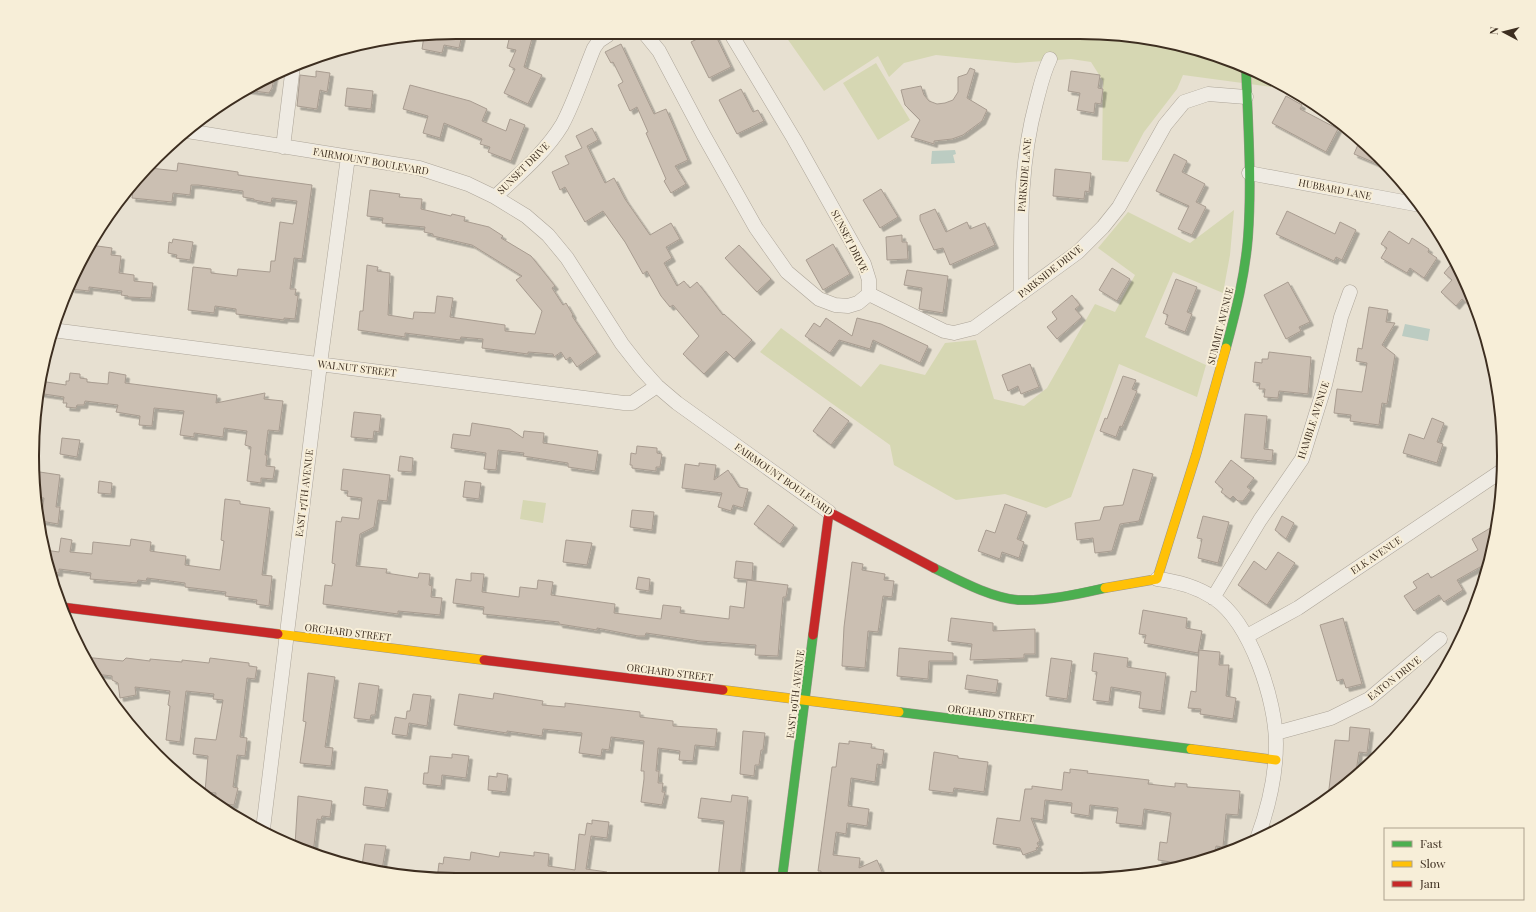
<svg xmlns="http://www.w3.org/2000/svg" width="1536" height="912" font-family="'Playfair Display',serif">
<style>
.green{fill:#d6d7b3}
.water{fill:#bcccc2}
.building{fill:#cbbfb2;stroke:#a89c90;filter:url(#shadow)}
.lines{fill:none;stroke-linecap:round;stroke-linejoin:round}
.street-casing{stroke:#ada599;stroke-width:15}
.fast-casing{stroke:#9c958a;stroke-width:10}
.slow-casing{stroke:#9c958a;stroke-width:10}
.jam-casing{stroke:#9c958a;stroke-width:10}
.street{stroke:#efebe3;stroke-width:14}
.fast{stroke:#4caf50;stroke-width:9}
.slow{stroke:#ffc107;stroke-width:9}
.jam{stroke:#c62828;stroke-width:9}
.labels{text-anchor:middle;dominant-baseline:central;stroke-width:4;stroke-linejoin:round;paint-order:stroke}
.street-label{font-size:10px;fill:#3d2e20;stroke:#f7eed8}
.rim{fill:none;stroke:#3d2e20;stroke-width:2}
</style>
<defs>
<filter id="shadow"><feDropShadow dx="3.5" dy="3.5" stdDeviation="0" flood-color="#0004"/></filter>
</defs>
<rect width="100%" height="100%" fill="#e7e0d1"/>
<path class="green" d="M1108 33 1217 55 1286 89 1183 75 1177 89 1144 132 1128 162 1102 160 1103 81 1091 62 1071 59 1016 63 936 55 904 63 889 77 878 56 824 91 784 34Z
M876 63 910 120 878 140 843 83Z
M1234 210 1230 255 1223 293 1173 272 1145 337 1206 365 1197 397 1119 364 1071 497 1046 508 1005 494 956 500 894 465 890 445 760 352 781 328 861 387 880 364 925 375 945 343 976 340 994 399 1024 406 1047 388 1095 304 1115 312 1135 275 1098 248 1128 212 1190 243Z
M523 500 546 503 543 523 520 519Z"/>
<path class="water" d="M955 150 956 154 953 155 955 163 931 164 932 151Z
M1405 324 1430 329 1428 341 1402 336Z"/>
<path class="building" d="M707 34H715L731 67 709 78 691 42Z
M445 35H462L459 48 444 45 442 53 422 49 424 36Z
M510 35H533L524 67 542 75 528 104 504 93 515 69 509 66 516 50 507 48Z
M621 44 654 114 666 109 688 160 675 166 686 184 671 193 664 181 666 179 646 133 648 132 637 107 630 111 618 85 623 82 613 62 611 63 605 52Z
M970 68 975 70 967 98 987 110 982 121 963 135 952 139 934 141V144L911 137 920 120 905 105 901 90 921 86 924 95 929 101 937 104 945 103 953 100 958 92V77L967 74Z
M316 71 330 73 327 92 320 90 317 109 297 106 300 75 316 77Z
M1071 71 1100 75 1098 88 1103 89 1101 104 1095 103 1094 113 1077 110 1080 93 1068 91Z
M275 73 272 88 269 93 246 90Z
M410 85 470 101 487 109 482 121 506 131 510 119 525 125 511 161 488 152 490 147 480 144 482 139 444 123 440 138 423 133 428 116 403 109Z
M347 88 373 91 371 109 345 106Z
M741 89 753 112 758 110 764 121 737 134 719 100Z
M1286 96 1302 105 1300 109 1338 129 1326 152 1272 123Z
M592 128 598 140 587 146 605 183 614 178 625 199 650 235 671 223 680 239 666 247 672 258 664 263 677 286 684 281 690 288 697 282 723 315 724 314 752 340 734 359 726 351 704 374 683 354 699 336 673 305 670 307 661 296 647 271 643 274 625 242 603 211 585 222 565 187 560 190 552 172 569 164 565 156 582 148 576 136Z
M1360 140 1380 156 1392 170 1354 154Z
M1174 154 1187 161 1182 172 1205 184 1196 202 1206 207 1192 235 1178 229 1189 206 1156 191Z
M178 163 238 172V175L312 185 302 259 294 258 290 289H296L295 295 298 296 295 319 284 318V320L236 314V309L215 306 214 313 188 310 193 267 211 269V273L237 276 238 269 270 272 271 261H275L280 222 293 224 297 201 272 198 271 203 254 200V199L243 197V191L198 185H191L190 195 173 193 172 202 132 198 134 184 150 168 177 171Z
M1055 169 1091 173 1089 192 1085 191 1084 199 1053 196Z
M881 189 898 217 880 228 863 200Z
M370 190 400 194 399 197 422 199 421 209 451 216 452 214 465 217 464 221 489 227 503 236 501 238 531 256 555 286 552 288 563 305 566 303 573 315 572 316 597 353 577 367 570 357 566 360 561 352 554 357 553 354 528 352V354L482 348 483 339 461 337 460 340 405 333V337L358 330 360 311H363L367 265 378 267 377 271 390 273 388 315 413 319 414 312 435 313 437 296 453 298 450 317 505 325V331L535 334 542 311 516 280 522 276 472 245 433 236V234L424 232 425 227 382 223 383 218 367 216Z
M935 209 946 232 967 222 970 229 985 223 995 245 950 265 943 248 934 250 920 220V215Z
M1287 211 1335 234 1340 222 1356 230 1342 260 1336 257 1334 261 1276 234Z
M1389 231 1409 244 1412 238 1429 249 1428 252 1437 258 1424 278 1410 268 1407 273 1381 258 1387 248 1381 244Z
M902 235V242H907L908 259 887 260 886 237Z
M173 239 193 242 190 260 176 258 177 255 168 253 169 242 172 243Z
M833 244 850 274 823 290 806 260Z
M90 245 112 248 111 255 121 256 119 273 134 275V281L153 283 151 298 128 297V296L121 295 122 291 89 287V291L71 289 76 268Z
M739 245 771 279 757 292 725 258Z
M1454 261 1472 294 1477 312 1462 299 1456 306 1441 292 1452 280 1444 273Z
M1112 268 1130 279 1117 301 1099 290Z
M907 270 948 276 943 313 919 309 922 288 904 285Z
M1176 279 1197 287 1187 312 1192 314 1185 332 1165 324 1168 315 1163 313Z
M1288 282 1310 322 1299 327 1301 331 1286 339 1264 295Z
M1072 295 1080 305 1075 309 1082 317 1057 339 1047 327 1057 319 1052 312Z
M1369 307 1388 310 1386 322 1395 323 1382 345 1395 355 1387 404 1382 403 1379 425 1350 421 1351 415 1334 413 1337 389 1362 392 1367 363 1356 361 1358 348 1362 349Z
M826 318 852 336 857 318 881 324 928 346 920 363 873 340 870 349 839 340 830 353 805 336 814 323 820 327Z
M1269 352 1311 357 1308 394 1279 391 1278 398 1264 397 1265 389H1259L1260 383 1253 382 1255 362 1262 363V359H1268Z
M1030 364 1039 387 1021 394 1018 386 1008 391 1002 375Z
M109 372 126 375 125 383 217 395 216 403 265 393 264 399 283 401 279 431 268 430 265 455H267L266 466 275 467 273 479 261 478V483L247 481 251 447 245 445 247 431 224 428 223 437 194 433V437L180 435 184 411 154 408 152 426 139 425 140 416 116 412 118 405 85 401 84 405H77L76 408 66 407 67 403H63L64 397 37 393 40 381 66 385V381H69L70 373 80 374V378L87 379V382L108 384Z
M1123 376 1136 380 1132 389 1137 391 1122 427 1120 426 1116 437 1100 431 1105 418 1107 419Z
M830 407 849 421 831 445 813 431Z
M354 412 381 415 379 432 374 431 373 439 351 437Z
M1245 414 1267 416 1264 449 1273 450 1272 461 1241 458Z
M1432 418 1444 423 1437 442 1443 444 1437 463 1403 453 1409 434 1424 439Z
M472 423 510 429 523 438 524 431 544 433 543 443 598 451 595 471 568 467V463L523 456 524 453 498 450 496 470 484 469 486 453 451 448 453 434 470 436Z
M62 438 80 440 77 457 60 454Z
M637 446 657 448V453L662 454 660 467H656V471L632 468V465H630L631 453 636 454Z
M400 456 413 458 412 472 398 471Z
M1231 460 1254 478 1247 487 1251 490 1243 501H1238L1233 496 1230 499 1221 492 1223 489 1215 482Z
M699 463 716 465 714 480 728 470 739 487 748 489 743 508 733 505 731 511 718 507 722 493 682 488 685 464 699 466Z
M343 469 390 475 387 501 378 500 374 527 360 534 356 566 387 569 386 573 418 578 419 573 430 574 429 585 432 586 431 597 442 598 440 615 398 611V614L323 604 325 585 332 586 335 564 332 563 336 521 341 522 342 517 359 519 362 498 347 496 348 491 341 490Z
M1133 469 1153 474 1139 521 1120 524 1112 551 1095 553 1093 538 1077 540 1075 523 1100 520 1104 507 1123 505Z
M33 471 60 475 56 507H60L58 524 41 521 44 498 35 497Z
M99 481 112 483 111 494 98 493Z
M465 481 481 483 479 499 463 497Z
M225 499 240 501V504L270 508 262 575 272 576 269 606 256 604 257 600 225 596 226 592 185 587V583L147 578 146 581 138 580 137 583 90 579 91 573 59 569V573L50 572 45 550 59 552 61 538 72 540 70 552 92 554 93 542 130 546 131 539 151 542 150 551 186 556 185 565 220 570 224 541 221 540Z
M1005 504 1027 512 1017 539 1024 542 1019 558 1002 552 1000 559 978 551 986 530 995 533Z
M768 505 794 525 780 544 754 524Z
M632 510 654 512 652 530 630 527Z
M1203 516 1229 522 1218 563 1198 558 1202 539 1197 538Z
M1282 516 1294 523 1286 539 1275 530Z
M1497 524 1496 539 1489 562 1457 580 1463 590 1444 602 1439 595 1414 611 1404 596 1417 588 1413 582 1428 573 1431 578 1478 550 1472 539Z
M566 540 592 543 587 565 563 562Z
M1278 552 1295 563 1267 605 1238 585 1254 561 1266 570Z
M736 561 753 563 752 580 734 578Z
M852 562 863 564 862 570 885 574 884 580 894 581 892 597 883 596 878 632 868 631 865 668 842 666 844 627Z
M471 573 484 574 482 592 519 597 520 587 537 589 538 580 553 582 551 595 615 604 614 613 661 619 663 605 681 607 680 613 729 619 730 606 744 608 747 580 788 585 786 597H783L778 656 755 655 756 645 700 641 646 633 645 636H638L597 628V630L559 624V622L483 614 484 607 453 603 456 579 471 581Z
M638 577 650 579 649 591 636 589Z
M1143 610 1187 618 1186 628 1202 631 1198 653 1144 643 1146 635 1139 634Z
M951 618 993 623V631L1035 629V654H1024V658L970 660 972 644 948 641Z
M1343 618 1362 684 1346 688 1343 679 1337 681 1320 625Z
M899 648 953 653V661H929L928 679 897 676Z
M1199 650 1220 652 1219 665H1229L1226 696 1236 698 1233 719 1200 714 1201 709 1188 708 1191 691 1196 692Z
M1094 653 1128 658 1127 667 1166 673 1161 711 1139 708 1141 692 1111 687 1109 702 1093 700 1097 672 1092 671Z
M84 657 123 661 126 658 150 661V659L182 662V660L209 663 210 658 249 663V666L257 667 255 679 247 678 240 737 247 738 245 756 237 755 233 787 238 788 234 805 215 803 216 793 205 792 208 756 193 754 195 738 216 740 223 700 213 699 214 694 186 691 180 742 166 740 170 706 168 705 170 691 135 687 136 695 120 698 118 683 112 680V676L95 674Z
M1051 658 1072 661 1067 699 1046 696Z
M308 673 335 677 325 747 333 748 331 766 300 763 306 722 303 721Z
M967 675 998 680 996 693 965 689Z
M359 683 379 686 375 715H371L370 720 354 718Z
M494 693 543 701 542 705 565 707V703L640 712V717L673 721V726L717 729 715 747 695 745 693 761 679 760 680 751 658 748 656 771H659L658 783H663L662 792H665L662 805 641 802 644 779V771H641L644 741 611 737 609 750 602 749 601 756 579 753 582 733 543 729 542 736 507 731V733L454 725 459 694 493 699Z
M413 694 431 696 427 726 409 723 407 736 392 734 395 717 406 719 407 711H410Z
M1350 727 1370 729 1367 753 1359 752 1355 778 1328 797 1335 740 1349 741Z
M743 731 765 733 763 750H761L759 765H755L754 776 740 774Z
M849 741 872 744 871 748 884 750 882 765 877 764 875 782 851 778 848 806 869 809 867 826 847 823 846 834 836 832 833 855 860 858 859 868 877 860 883 874 879 876 881 879H835L839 877 833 876V879H820L821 871H818L832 767H836L839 743 849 744Z
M934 752 958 756V758L988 762 984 792 954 788 953 793 929 790Z
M452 754 469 756 466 778 442 775 441 786 423 784 424 773H428L430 756 452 758Z
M1070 769 1088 771 1087 773 1149 780 1148 784 1175 787V783L1187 784V787L1240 791 1238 815 1226 814 1223 847 1216 846 1214 858 1184 864 1158 860 1160 842 1167 843 1171 813 1144 809 1142 826 1116 823 1118 808 1090 805 1089 816 1071 813 1072 803 1045 800 1043 820 1031 818 1040 841 1037 843 1039 847 1036 848 1037 850 1023 855 1020 848 993 844 997 818 1020 821 1025 789H1032V786L1062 790 1064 772 1070 773Z
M497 773 508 775 506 792 488 790 489 776 497 777Z
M365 787 388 790 385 808 363 805Z
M732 795 748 797 740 879H718L724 821 698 818 701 798 731 802Z
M298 796 332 801 330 817 322 816 321 820 317 819 313 854 295 845Z
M592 820 609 822 607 838 591 836 586 869 607 872V879H437L439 863 443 864 444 857 470 860 471 852 499 857 500 852 534 856V852L549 854 548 866 575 870 579 834 585 835 587 823 592 824Z
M365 844 386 846 382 870 362 866Z"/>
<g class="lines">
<defs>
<path id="street" d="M646 35 659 51 703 134 756 228 787 272 819 299 835 305 848 306 858 303 869 294V280L864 264 794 139 731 34
M187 131 419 168 468 184 495 197 526 216 548 235 567 258 622 344 640 367 657 386 677 403 829 512
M283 147 293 66
M1249 173 1420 205
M495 197C518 175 545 153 562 125 574 103 584 72 594 48L599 41 608 35
M869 294 944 331 954 333 974 328 1078 252 1103 227 1119 207 1165 125 1184 102 1208 94 1246 97
M1021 294C1021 229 1019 166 1036 103 1040 88 1043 73 1050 59
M52 330 624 403H632L657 386
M1157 579C1176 581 1197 587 1214 598 1251 623 1276 701 1276 744 1276 776 1268 809 1257 839
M1213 598 1260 520 1302 459 1325 385 1341 317 1350 292
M1247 636 1298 608 1503 470
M1276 733 1331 718 1369 699 1440 639
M263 829 320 364 348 157"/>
<path id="fast" d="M1226 348C1236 311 1245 275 1248 237 1252 181 1248 125 1246 69
M934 568C958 580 993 599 1020 600 1048 601 1078 594 1105 588
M899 712 1191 749
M782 879 813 635"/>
<path id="slow" d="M1105 588 1157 579 1196 455 1226 348
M278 634 484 660
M723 690 899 712
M1191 749 1276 760"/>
<path id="jam" d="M61 607 278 634
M813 635 829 512 934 568
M484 660 723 690"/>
</defs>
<use href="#street" class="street-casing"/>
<use href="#fast" class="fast-casing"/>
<use href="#slow" class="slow-casing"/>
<use href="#jam" class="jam-casing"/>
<use href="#street" class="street"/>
<use href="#fast" class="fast"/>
<use href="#slow" class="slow"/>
<use href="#jam" class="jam"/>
</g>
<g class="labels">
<g class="street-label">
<text transform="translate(371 161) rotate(10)">FAIRMOUNT BOULEVARD</text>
<text transform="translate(523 168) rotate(-45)">SUNSET DRIVE</text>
<text transform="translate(1024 175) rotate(-85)">PARKSIDE LANE</text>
<text transform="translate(1335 189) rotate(11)">HUBBARD LANE</text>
<text transform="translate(850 241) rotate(63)">SUNSET DRIVE</text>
<text transform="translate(1050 271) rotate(-38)">PARKSIDE DRIVE</text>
<text transform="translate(1220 326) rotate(-76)">SUMMIT AVENUE</text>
<text transform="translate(357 368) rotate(7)">WALNUT STREET</text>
<text transform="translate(1313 420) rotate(-72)">HAMBLE AVENUE</text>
<text transform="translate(784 479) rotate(35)">FAIRMOUNT BOULEVARD</text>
<text transform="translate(304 493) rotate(-83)">EAST 17TH AVENUE</text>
<text transform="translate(1376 555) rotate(-34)">ELK AVENUE</text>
<text transform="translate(348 632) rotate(7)">ORCHARD STREET</text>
<text transform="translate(670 672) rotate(7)">ORCHARD STREET</text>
<text transform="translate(1394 678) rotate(-38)">EATON DRIVE</text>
<text transform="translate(795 694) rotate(-83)">EAST 19TH AVENUE</text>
<text transform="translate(991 713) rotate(7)">ORCHARD STREET</text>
</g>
</g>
<path d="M0 0H1536V912H0ZM456 39H1080A417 417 0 0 1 1497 456V456A417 417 0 0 1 1080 873H456A417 417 0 0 1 39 456V456A417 417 0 0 1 456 39Z" fill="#f7eed8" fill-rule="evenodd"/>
<path class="rim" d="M456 39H1080A417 417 0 0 1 1497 456V456A417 417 0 0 1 1080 873H456A417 417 0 0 1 39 456V456A417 417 0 0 1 456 39Z"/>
<rect x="1384" y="828" width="140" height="72" fill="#f7eed8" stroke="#ada18e"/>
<rect x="1392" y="841" width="20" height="6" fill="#4caf50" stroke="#ada18e"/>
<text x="1420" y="848" font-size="12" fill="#3d2e20">Fast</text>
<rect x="1392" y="861" width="20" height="6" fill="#ffc107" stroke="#ada18e"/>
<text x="1420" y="868" font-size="12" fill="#3d2e20">Slow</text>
<rect x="1392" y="881" width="20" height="6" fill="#c62828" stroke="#ada18e"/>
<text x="1420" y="888" font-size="12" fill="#3d2e20">Jam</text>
<g transform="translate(1504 32) rotate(277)" stroke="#f7eed8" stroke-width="3" paint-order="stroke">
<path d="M0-3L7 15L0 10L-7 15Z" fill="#3d2e20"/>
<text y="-6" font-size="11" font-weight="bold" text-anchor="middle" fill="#3d2e20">N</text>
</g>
</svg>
